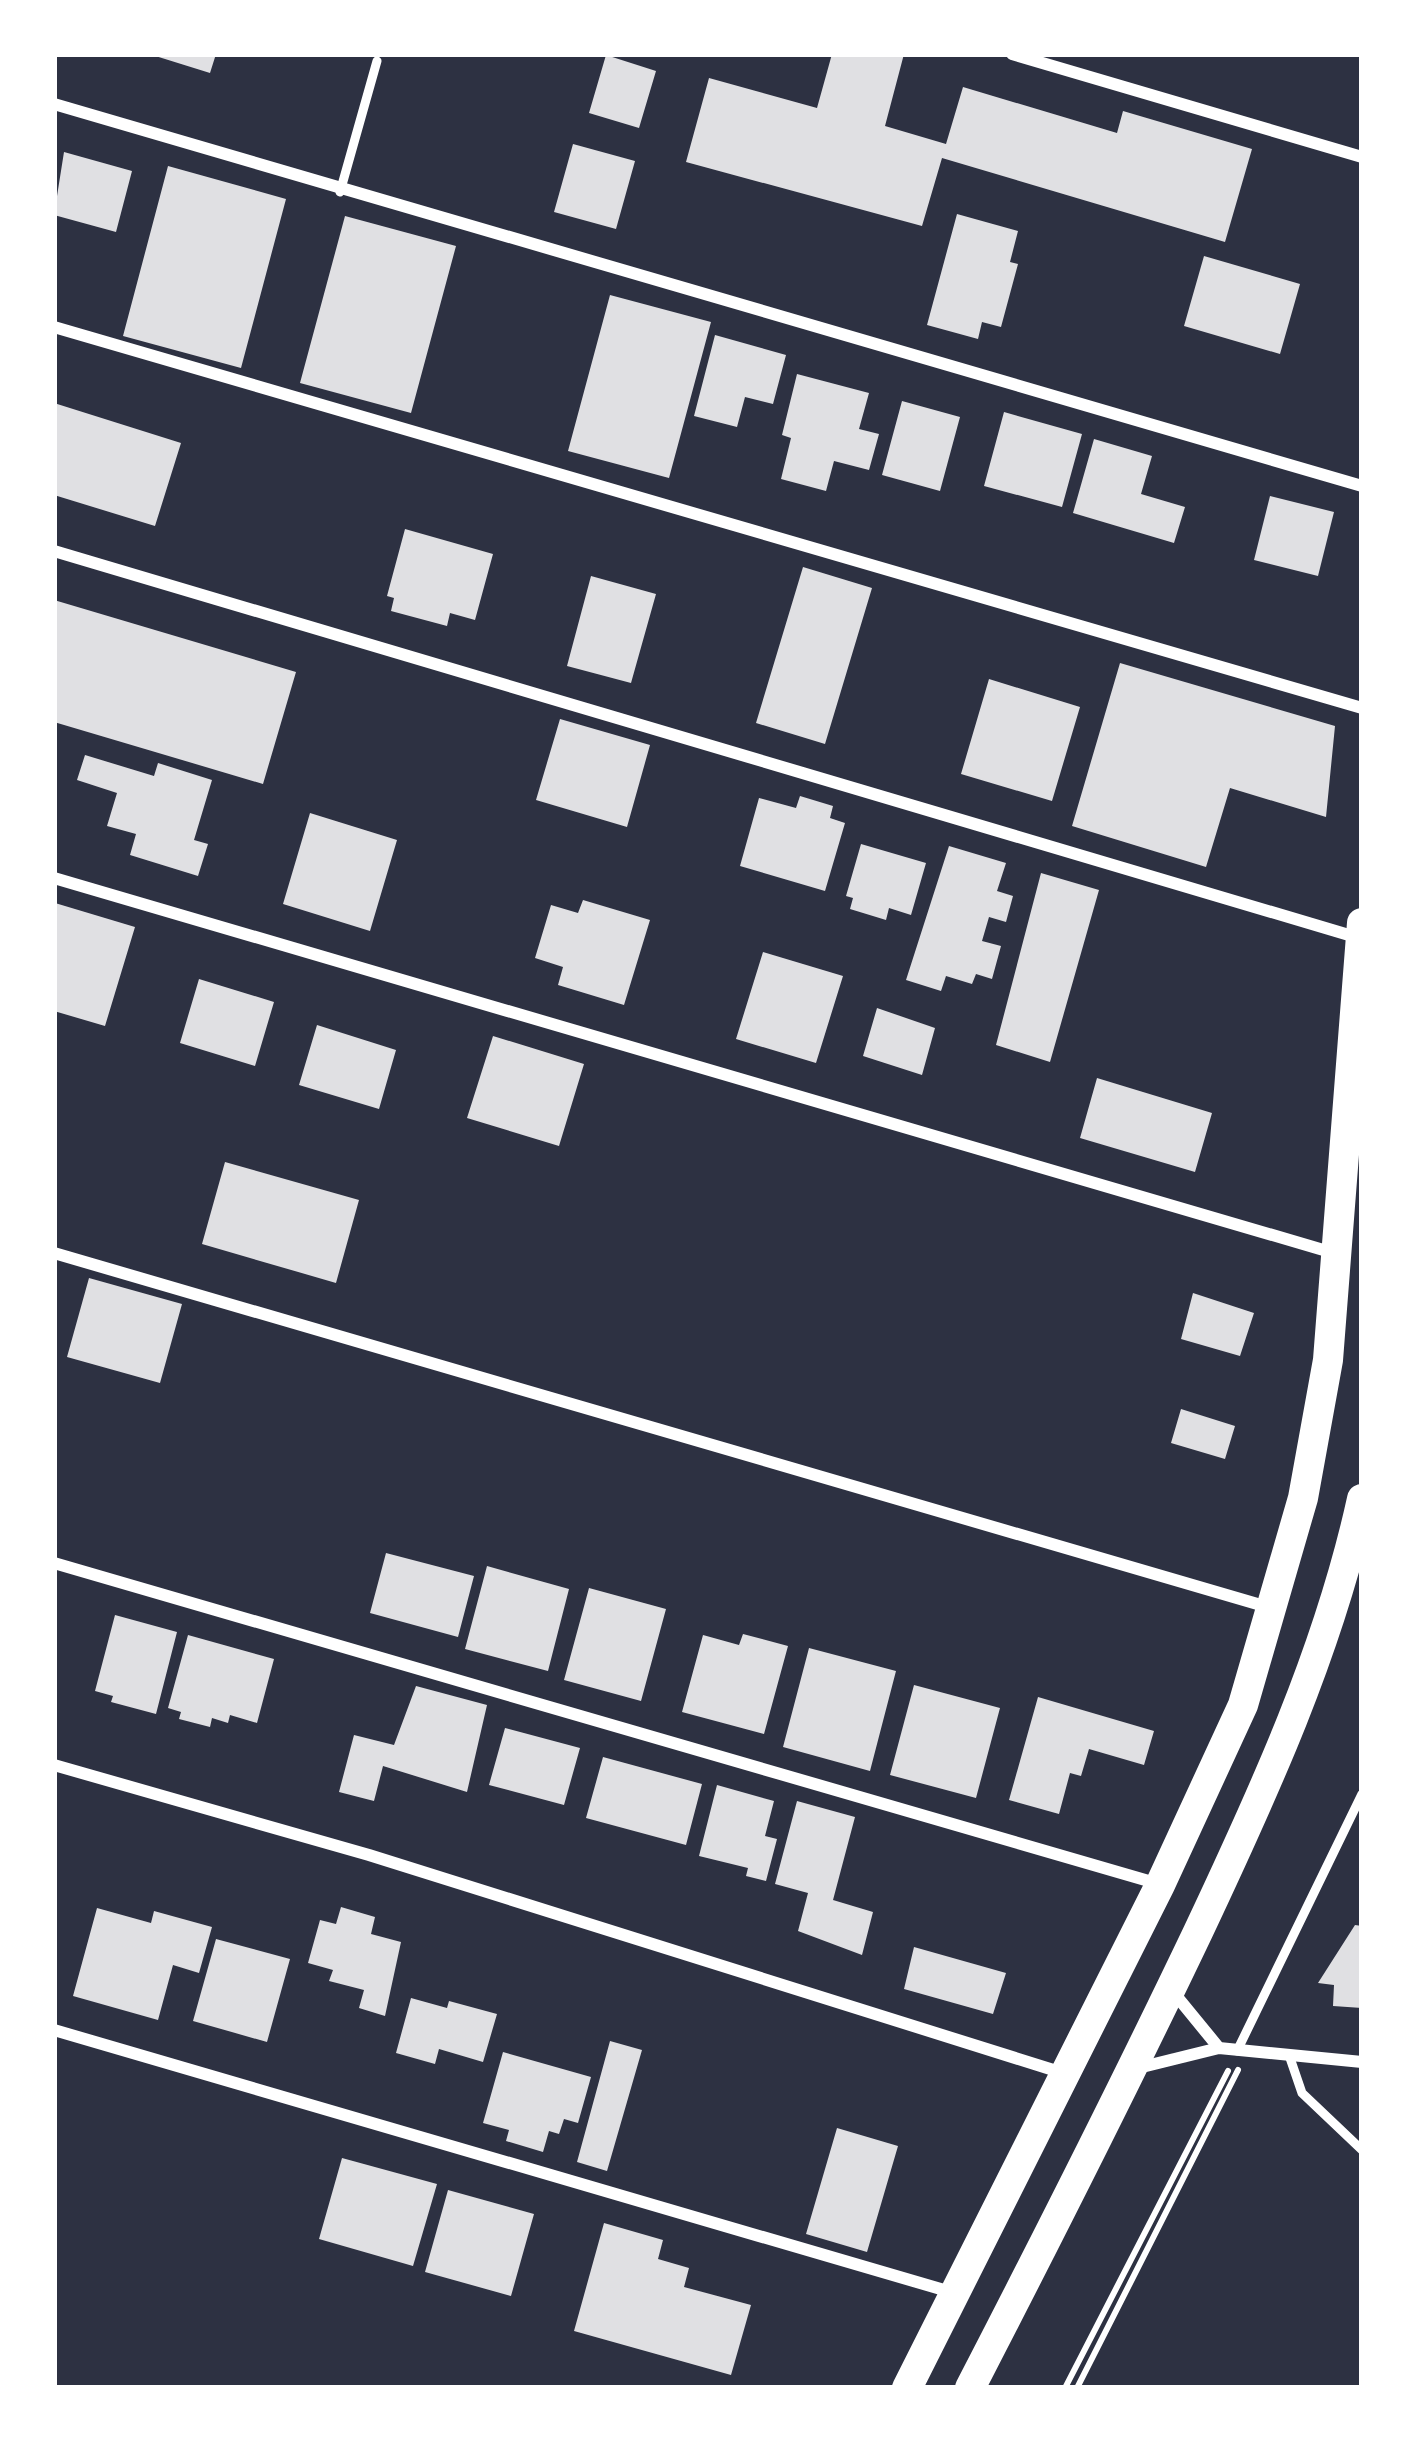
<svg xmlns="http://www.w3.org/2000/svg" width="1416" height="2442" font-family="'Fira Sans Condensed',sans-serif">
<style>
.building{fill:#e0e0e3}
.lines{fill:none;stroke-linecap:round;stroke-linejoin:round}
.path{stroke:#fff;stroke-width:6}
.service{stroke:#fff;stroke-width:9}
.minor{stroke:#fff;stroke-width:12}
.primary{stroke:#fff;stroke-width:30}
</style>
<rect width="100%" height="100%" fill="#2d3142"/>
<path class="building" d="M149 54H216L210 73Z
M832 54H904L885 126 946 144 963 87 1117 133 1123 111 1252 149 1225 242 942 158 922 226 686 162 709 78 817 108Z
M606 55 656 71 639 128 589 113Z
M573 144 635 161 616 229 554 212Z
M64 152 132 171 116 232 54 215Z
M168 166 286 199 241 368 123 336Z
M957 214 1018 231 1010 262 1018 264 1001 327 982 322 978 339 927 325Z
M345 216 456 246 411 413 300 383Z
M1204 256 1300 284 1280 354 1184 326Z
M610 295 711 322 669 478 568 451Z
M715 335 786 355 773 404 745 397 737 427 694 416Z
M797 374 869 393 859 429 879 434 869 470 834 461 826 491 781 479 791 438 782 435Z
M902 401 960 417 940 491 882 475Z
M54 403 181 443 155 526 54 495Z
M1004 412 1082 434 1062 507 984 486Z
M1094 439 1152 456 1141 494 1185 507 1174 543 1073 513Z
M1270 496 1334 512 1318 576 1254 560Z
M405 529 493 554 475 620 450 613 447 626 391 611 394 598 387 596Z
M803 567 872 588 825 744 756 723Z
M591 576 656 594 631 683 567 666Z
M54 600 296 672 263 784 54 722Z
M1120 663 1335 726 1326 817 1230 788 1206 867 1072 826Z
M989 679 1080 707 1052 801 961 774Z
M560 719 650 745 627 827 536 800Z
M85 755 154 776 158 763 212 780 194 840 208 844 198 876 130 855 136 834 107 826 117 793 77 780Z
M800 796 833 806 830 818 845 823 825 891 740 866 759 798 796 808Z
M310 813 397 840 370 931 283 904Z
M861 844 926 863 911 915 889 908 886 920 850 909 853 898 846 896Z
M949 846 1006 863 997 891 1013 896 1006 922 989 917 982 941 1001 946 992 979 976 974 972 984 946 976 941 991 906 980Z
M1041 873 1099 890 1050 1062 996 1045Z
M583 900 650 920 624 1005 558 985 563 967 535 958 551 905 578 913Z
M55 903 135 927 105 1026 54 1011Z
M763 952 843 976 816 1063 736 1039Z
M199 979 274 1002 255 1066 180 1043Z
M877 1008 935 1028 922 1075 863 1056Z
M317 1025 396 1050 379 1109 299 1085Z
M493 1036 584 1064 559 1146 467 1118Z
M1097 1078 1212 1113 1195 1172 1080 1138Z
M225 1162 359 1200 336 1283 202 1244Z
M89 1278 182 1304 160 1383 67 1357Z
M1193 1293 1254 1313 1240 1356 1181 1339Z
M1181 1409 1235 1426 1225 1459 1171 1443Z
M386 1553 474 1576 458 1637 370 1613Z
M487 1566 569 1589 548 1671 465 1649Z
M589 1588 666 1609 641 1701 564 1680Z
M115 1615 177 1632 156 1714 111 1702 113 1696 95 1691Z
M743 1634 788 1646 764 1734 682 1712 703 1635 739 1645Z
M188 1635 274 1659 257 1723 230 1715 228 1723 212 1718 210 1727 179 1719 181 1712 168 1708Z
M809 1648 896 1671 870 1771 783 1747Z
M914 1685 1000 1708 976 1798 890 1775Z
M416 1686 487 1705 467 1792 383 1766 374 1801 339 1792 354 1735 394 1745Z
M1038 1697 1154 1731 1144 1765 1089 1749 1081 1776 1070 1773 1059 1814 1009 1800Z
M505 1728 580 1748 564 1805 489 1785Z
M603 1757 702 1784 686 1845 586 1818Z
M717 1785 774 1801 765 1836 777 1839 766 1881 746 1876 748 1868 699 1856Z
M797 1801 855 1817 833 1900 873 1912 862 1955 798 1931 808 1893 775 1884Z
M341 1907 375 1917 371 1934 401 1942 385 2016 359 2008 364 1990 329 1981 333 1970 308 1963 320 1920 336 1924Z
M97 1908 151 1923 154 1911 212 1927 199 1973 173 1965 158 2020 73 1996Z
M1355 1925 1362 1926V2008L1333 2006 1334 1985 1318 1983Z
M216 1939 290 1959 267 2042 193 2021Z
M914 1947 1006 1973 993 2014 904 1989Z
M411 1998 447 2008 449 2001 497 2014 483 2062 439 2049 435 2064 396 2053Z
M610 2041 642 2050 607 2171 577 2162Z
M503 2052 591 2077 578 2123 564 2119 559 2134 549 2131 543 2152 506 2141 509 2130 483 2123Z
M837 2128 898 2146 867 2252 806 2234Z
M342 2158 437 2184 413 2266 319 2239Z
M448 2190 534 2214 511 2296 425 2272Z
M604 2223 663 2240 658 2259 689 2268 684 2287 751 2305 731 2375 574 2331Z"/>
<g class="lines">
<path class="path" d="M1065 2388 1228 2071
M1077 2388 1238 2070"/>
<path class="service" d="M340 192 377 61
M1237 2051 1362 1794
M1289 2055 1302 2093 1362 2150"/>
<path class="minor" d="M1012 54 1362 157
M54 104 1362 486
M54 327 1362 708
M54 551 1359 938
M54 878 1337 1254
M54 1253 1271 1608
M54 1563 1159 1884
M54 1765 369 1855 1063 2073
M1174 1993 1219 2048
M54 2030 951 2292
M1138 2068 1219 2048 1362 2062"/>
<path class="primary" d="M907 2388 1160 1885 1243 1705 1303 1498 1328 1360 1362 923
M970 2388C1048 2237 1125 2085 1198 1932 1264 1792 1329 1650 1362 1499"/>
</g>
<rect width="1416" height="2442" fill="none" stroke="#ffffff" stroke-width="114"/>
</svg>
